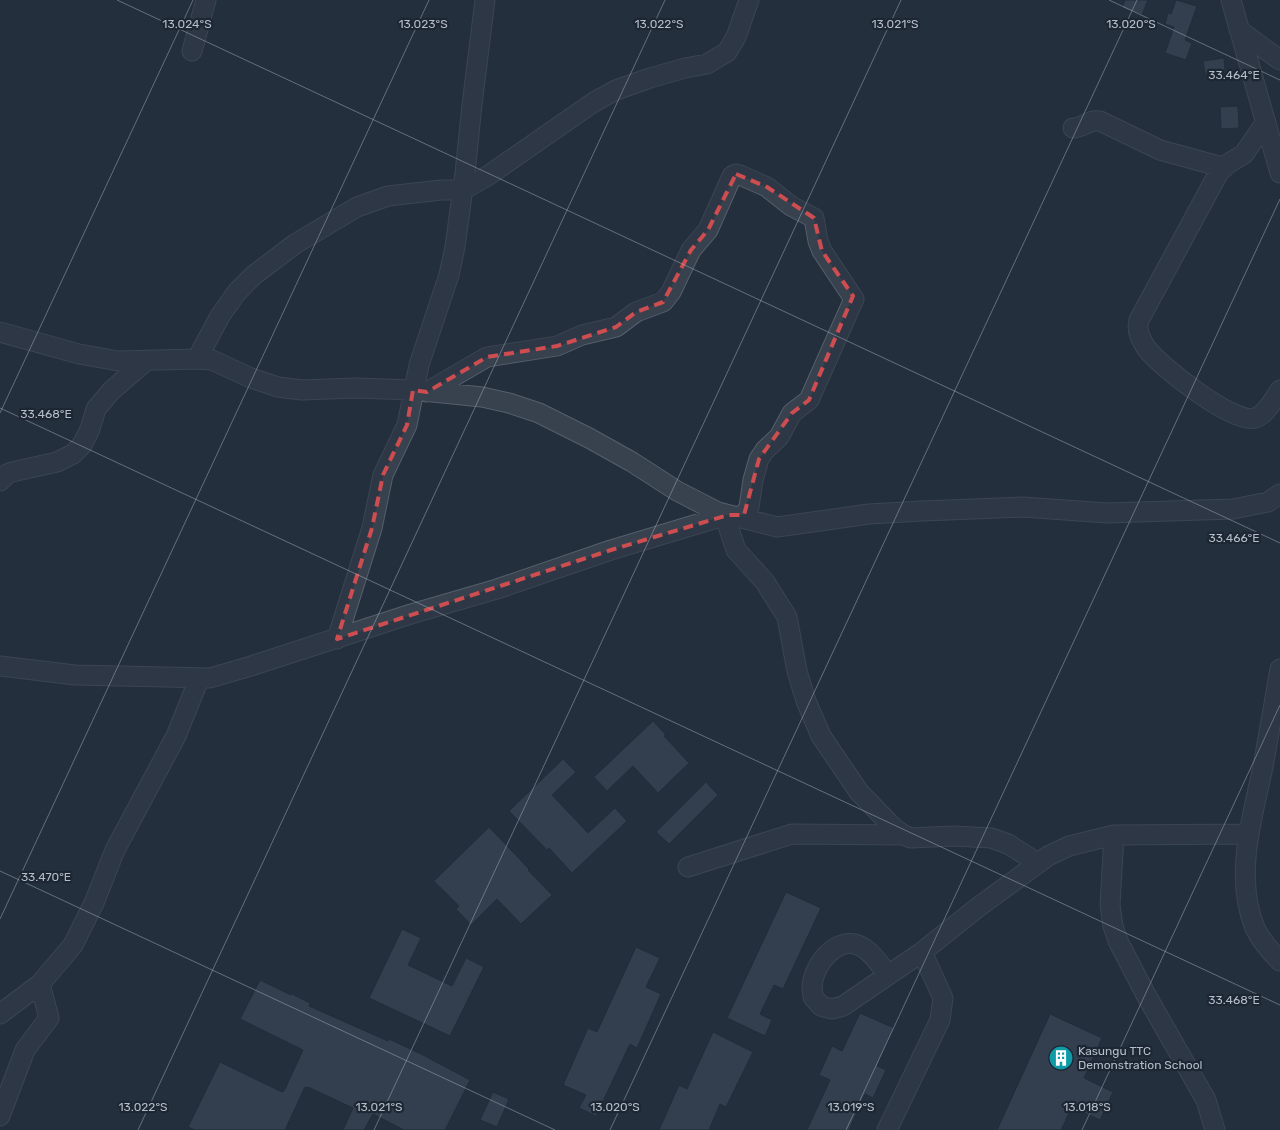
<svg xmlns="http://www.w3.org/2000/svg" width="1280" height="1130" font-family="Rubik,sans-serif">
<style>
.building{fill:#455162;stroke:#1f2835}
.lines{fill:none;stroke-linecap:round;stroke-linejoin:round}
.minor-casing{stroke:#565f6c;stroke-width:21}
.minor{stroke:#38414e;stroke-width:19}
.marked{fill:none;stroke:#ce4d50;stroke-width:4;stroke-dasharray:10 6;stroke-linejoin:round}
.ticks{fill:none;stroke:#b4bcc9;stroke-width:1;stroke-opacity:0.45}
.labels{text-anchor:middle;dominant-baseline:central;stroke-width:4.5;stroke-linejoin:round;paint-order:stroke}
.poi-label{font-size:12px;fill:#b4bcc9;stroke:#1d2633;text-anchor:start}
.ticks-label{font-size:12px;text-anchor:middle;fill:#b4bcc9;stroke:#1d2633;stroke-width:4.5;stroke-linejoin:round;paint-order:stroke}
</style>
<rect width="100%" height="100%" fill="#242f3e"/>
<path class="building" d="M1125 0H1148L1142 15 1122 8Z
M1176 0 1197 6 1185 40 1192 43 1186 60 1165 53 1174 27 1165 24 1168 13 1171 14Z
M1224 58 1225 71 1205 74 1203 61Z
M1238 106 1239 128 1221 129 1220 107Z
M653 721 666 735 664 736 689 763 658 793 633 766 607 791 594 777Z
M563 759 576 772 552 795 588 833 615 808 627 821 572 873 549 848 547 850 509 811Z
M706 782 718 795 669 844 656 832Z
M489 827 529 869 528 870 552 895 521 924 497 899 471 925 456 909 459 906 434 881Z
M786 892 821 908 783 989 774 985 760 1014 772 1020 765 1036 727 1018Z
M402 929 421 938 408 965 452 986 466 958 484 967 450 1036 369 998Z
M636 947 660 958 646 987 661 994 637 1048 630 1044 596 1116 579 1108 586 1095 563 1085 588 1028 597 1032Z
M260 980 291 995 292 994 310 1003 309 1006 388 1041 389 1039 421 1054 470 1080 445 1130H404L373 1114 364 1130H343L353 1108 308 1087 307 1088 305 1087 285 1130H195L188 1127 220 1062 282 1092 284 1091 303 1050 240 1019Z
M860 1013 894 1028 877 1066 886 1070 873 1098 865 1094 849 1130H807L830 1080 819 1075 832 1046 842 1051Z
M1050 1014 1102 1038 1084 1078 1113 1092 1100 1120 1072 1107 1061 1130H997Z
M713 1032 753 1052 726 1107 720 1104 709 1130H659L679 1085 687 1089Z
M493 1092 509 1099 497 1127 480 1120Z"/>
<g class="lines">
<defs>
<path id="minor" d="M1231 0 1280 173
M1239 30 1280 60
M192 51 206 0
M1266 122 1244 154 1229 163 1219 172 1139 320C1136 331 1141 340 1147 349 1160 366 1234 425 1255 418 1267 414 1274 399 1280 390
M1073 128C1083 128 1089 119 1100 121L1160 150 1222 167
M0 332 79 354 118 361 197 359 212 360 251 378 278 387 302 390 355 388 413 390 482 397 509 403 539 413 589 438 632 462 677 491 718 512 777 527 869 514 922 511 1023 507 1107 513 1233 509 1268 502 1280 494
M197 359 220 316 237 292 254 275 295 244 357 207 388 196 441 190H463L489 175 594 102 616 90 650 78 685 68 707 64 727 52 736 37 749 0
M427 392 487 357 557 346 582 335 616 327 636 312 663 302 671 292 691 250 708 230 732 176 736 174 740 175 767 187 791 206 814 218 818 241 822 251 854 299 809 400 792 413 779 437 765 450 759 459 753 480 749 507 747 511 739 518
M0 481 7 474 12 472 57 462 73 454 82 445 90 429 96 409 111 391 147 360
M724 514 736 550 765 582 787 617 797 671 806 701 821 736 859 792 894 828 904 835 911 838 953 836 991 838 1008 844 1038 863
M337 639 372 528 383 475 407 425 419 365 449 275 455 247 465 173 472 105 485 0
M0 666 75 675 210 678 251 666 411 614 497 589 611 550 724 516
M1280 669C1274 702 1269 734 1263 767 1252 819 1234 876 1255 928 1261 941 1270 951 1280 961
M1114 835 1110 905 1113 926 1118 941 1146 995 1206 1100 1215 1130
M688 867 792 834 904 835
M888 975C880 965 871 950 858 945 835 937 814 965 812 986 812 990 813 994 813 997L821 1006 832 1009 843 1006 922 952 977 908 1048 856 1069 846 1114 835 1248 834
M0 1014 40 984 73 945 94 903 115 850 176 736 199 679
M0 1116 25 1050 49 1018 40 984
M887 1130 940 1020 943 998 922 952"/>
</defs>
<use href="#minor" class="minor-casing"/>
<use href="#minor" class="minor"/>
</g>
<path d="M0 0H1280V1130H0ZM736 174 767 187 814 218 822 251 853 296 809 400 792 413 759 459 744 515H728L611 550 337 639 372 528 383 475 407 425 413 390 427 392 487 357 557 346 616 327 636 312 663 302 691 250 708 230Z" fill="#242f3e" fill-opacity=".55" fill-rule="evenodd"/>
<path class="marked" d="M736 174 767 187 814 218 822 251 853 296 809 400 792 413 759 459 744 515H728L611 550 337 639 372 528 383 475 407 425 413 390 427 392 487 357 557 346 616 327 636 312 663 302 691 250 708 230Z"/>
<path class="ticks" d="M117 0 1280 543M1109 0 1280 80M0 408 1280 1005M0 413 193 0M0 871 555 1130M0 919 429 0M138 1130 665 0M374 1130 901 0M610 1130 1137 0M846 1130 1280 199M1082 1130 1280 705"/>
<defs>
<symbol id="building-disc" viewBox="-11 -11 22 22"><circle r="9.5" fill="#0f9aa8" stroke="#1d2633"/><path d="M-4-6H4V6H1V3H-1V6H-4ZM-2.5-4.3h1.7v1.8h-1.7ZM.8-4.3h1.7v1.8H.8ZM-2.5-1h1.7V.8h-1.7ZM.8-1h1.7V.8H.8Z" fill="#fff"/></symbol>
</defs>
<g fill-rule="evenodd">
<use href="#building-disc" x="1047" y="1044" width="28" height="28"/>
</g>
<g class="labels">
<g class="poi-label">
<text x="1078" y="1051">Kasungu TTC<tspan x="1078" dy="14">Demonstration School</tspan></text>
</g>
</g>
<g class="ticks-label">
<text x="187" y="28">13.024°S</text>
<text x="423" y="28">13.023°S</text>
<text x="659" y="28">13.022°S</text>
<text x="895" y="28">13.021°S</text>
<text x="1131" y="28">13.020°S</text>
<text x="1234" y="79">33.464°E</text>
<text x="46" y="418">33.468°E</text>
<text x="1234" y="542">33.466°E</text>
<text x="46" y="881">33.470°E</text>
<text x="1234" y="1004">33.468°E</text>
<text x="143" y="1111">13.022°S</text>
<text x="379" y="1111">13.021°S</text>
<text x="615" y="1111">13.020°S</text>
<text x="851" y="1111">13.019°S</text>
<text x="1087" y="1111">13.018°S</text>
</g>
</svg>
